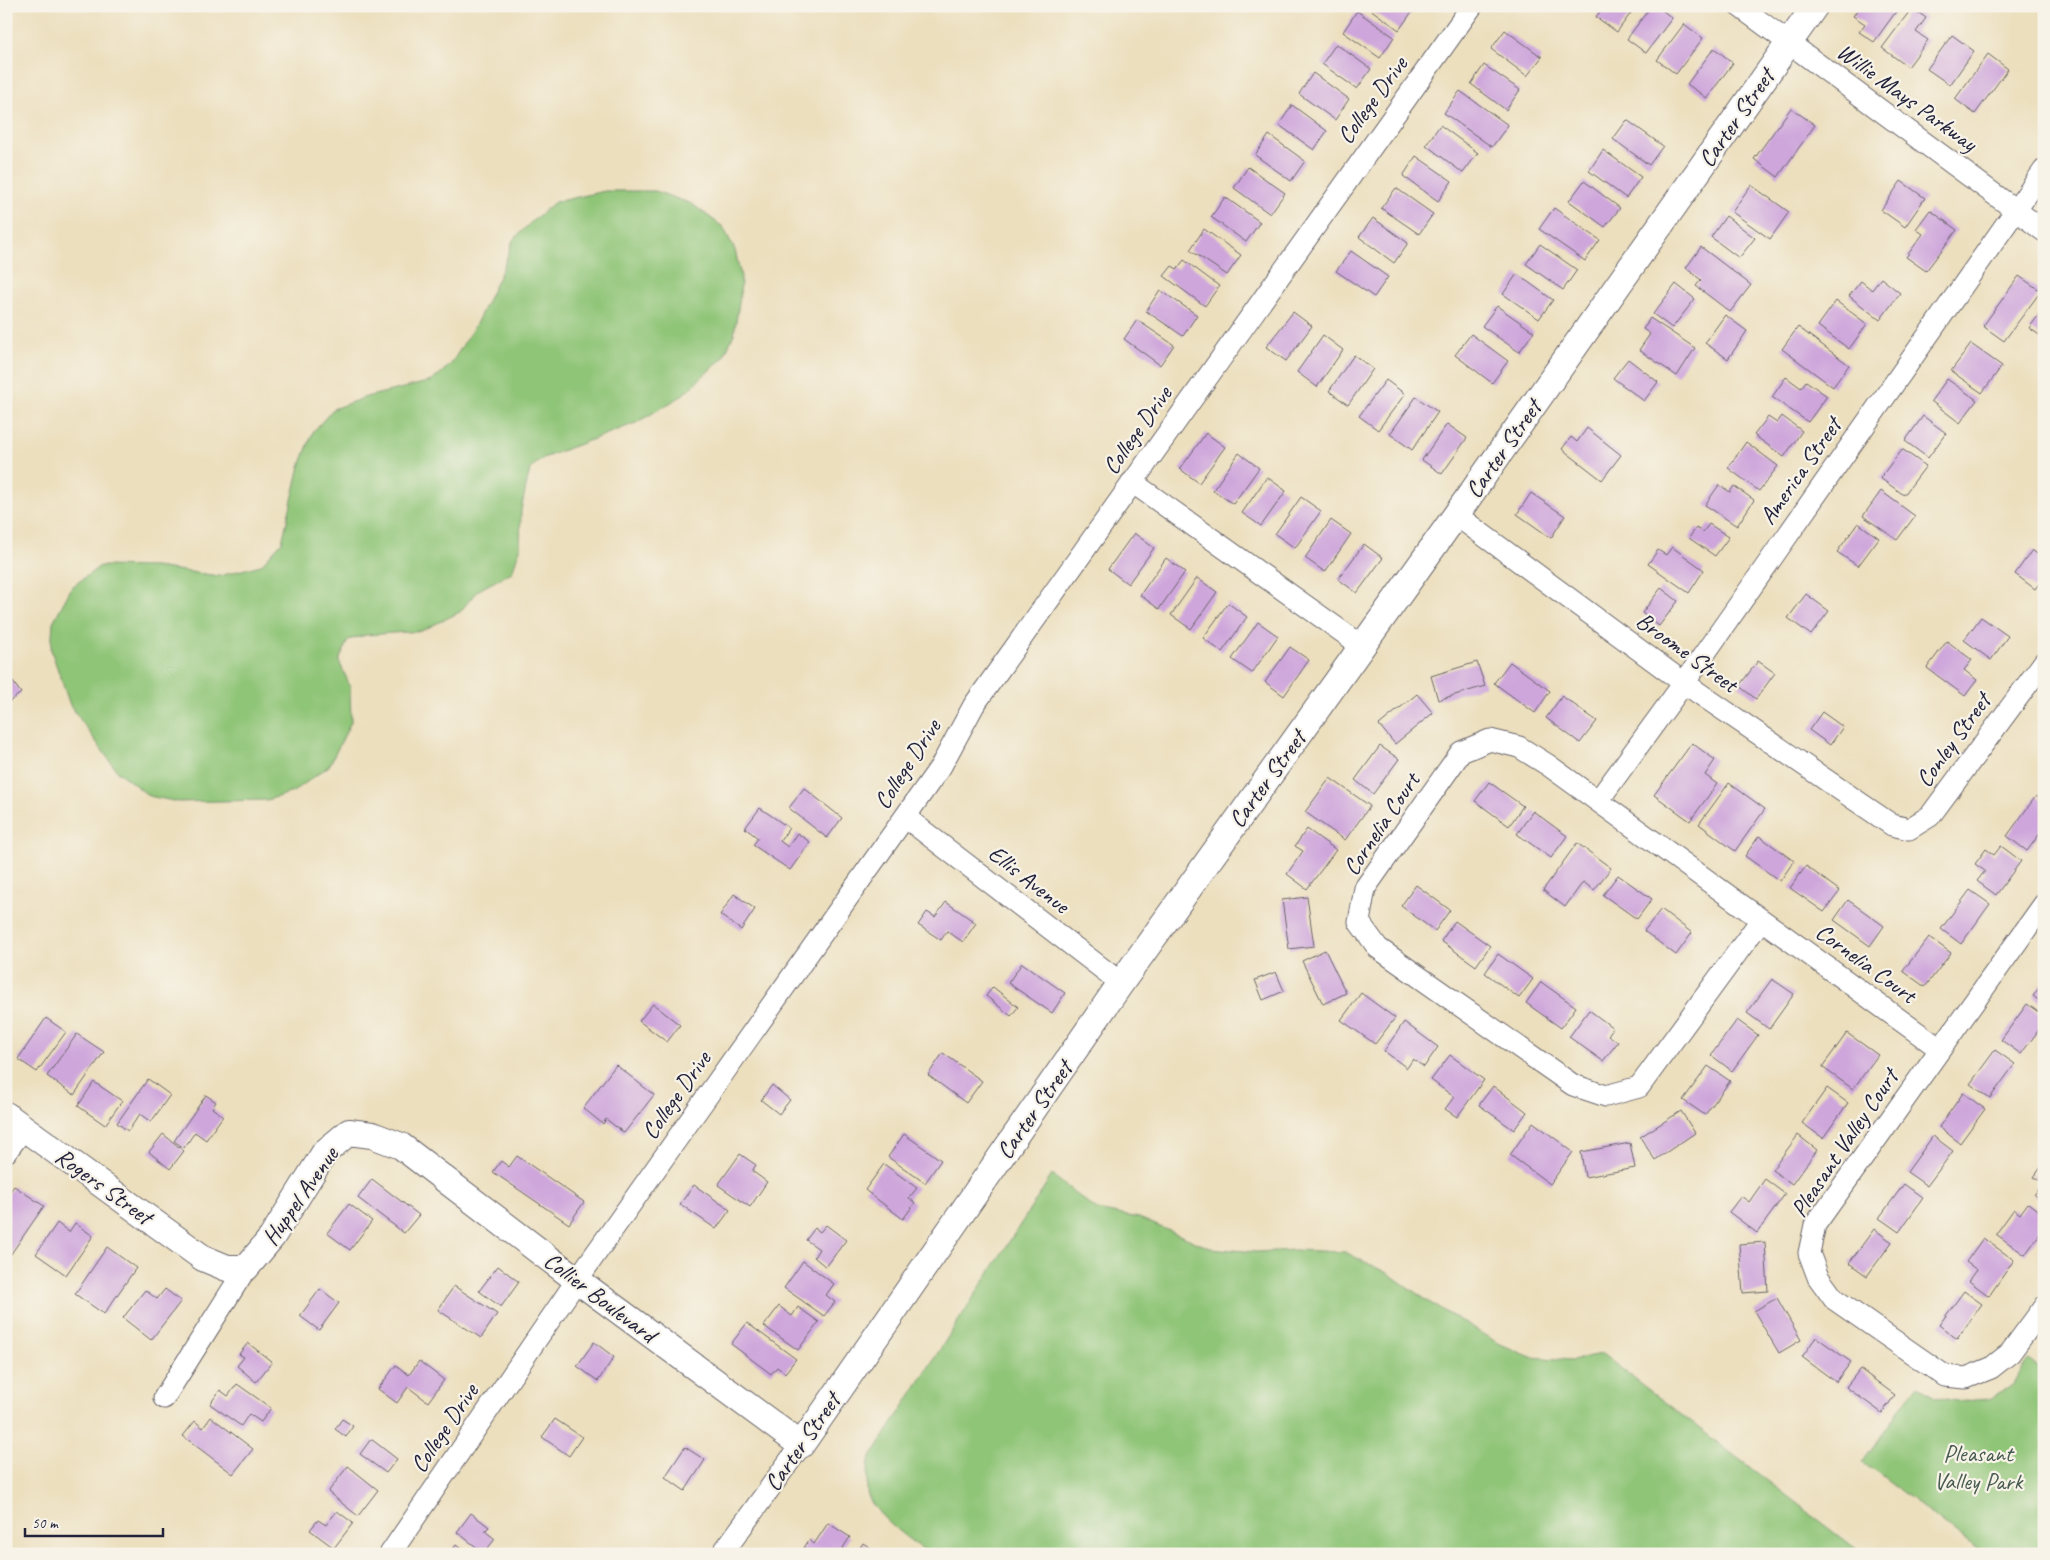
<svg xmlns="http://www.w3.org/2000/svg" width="2050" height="1560" font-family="Caveat,sans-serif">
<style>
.green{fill:#8fc577;stroke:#587459}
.building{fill:#cea6db}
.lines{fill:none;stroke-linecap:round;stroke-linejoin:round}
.minor-casing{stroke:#696469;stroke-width:23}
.tertiary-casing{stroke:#696469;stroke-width:28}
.minor{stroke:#fff;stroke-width:21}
.tertiary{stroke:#fff;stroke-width:26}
.labels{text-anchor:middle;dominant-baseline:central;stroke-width:4.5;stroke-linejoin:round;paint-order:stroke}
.street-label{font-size:24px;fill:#22223b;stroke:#f7f3e8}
.park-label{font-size:24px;fill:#485b50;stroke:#f7f3e8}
</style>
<rect width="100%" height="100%" fill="#f7f3e8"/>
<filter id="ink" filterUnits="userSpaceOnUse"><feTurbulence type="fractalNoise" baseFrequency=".02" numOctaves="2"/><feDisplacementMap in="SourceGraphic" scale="10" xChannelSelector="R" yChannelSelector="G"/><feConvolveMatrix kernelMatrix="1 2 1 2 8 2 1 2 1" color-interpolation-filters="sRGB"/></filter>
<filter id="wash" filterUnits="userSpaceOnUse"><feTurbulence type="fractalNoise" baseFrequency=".0096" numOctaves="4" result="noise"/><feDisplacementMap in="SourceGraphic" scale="20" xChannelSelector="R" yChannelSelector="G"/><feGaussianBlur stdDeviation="1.12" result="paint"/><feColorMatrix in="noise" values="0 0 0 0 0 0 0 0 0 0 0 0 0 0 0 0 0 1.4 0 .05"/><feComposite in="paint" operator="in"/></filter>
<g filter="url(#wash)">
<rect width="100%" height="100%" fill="#ecdfbe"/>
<path class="green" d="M605 191H655L692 204 723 227 735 250 741 277 740 297 734 334 723 358 680 397 636 423 543 458 530 469 521 510 520 549 512 572 477 591 460 612 421 631 366 635 348 640 339 661 350 686 351 722 329 766 293 792 267 800 178 802 149 796 117 771 70 705 51 650 53 622 72 587 100 566 155 567 219 576 261 565 282 542 300 466 313 432 333 409 366 397 432 381 451 364 477 322 503 268 513 240 532 221 555 202Z
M1052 1175 1097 1210 1139 1218 1210 1248 1256 1252 1295 1250 1345 1252 1389 1274 1432 1304 1498 1343 1531 1357 1571 1360 1602 1354 1863 1554H931C911 1542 878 1518 868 1496 865 1489 869 1469 869 1460Z
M2029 1360 2044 1371V1554H1984L1862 1462 1917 1385 1935 1396 1962 1401 1989 1399 2010 1387Z"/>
<g id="blocks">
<path class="building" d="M1366 6H1420L1416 11 1414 9 1399 30Z
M1604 6H1636L1617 32 1596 17Z
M1651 6H1657L1672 18 1646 53 1627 39Z
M1860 6H1900L1874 42 1859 32 1865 24 1853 16Z
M1912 8 1926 18 1916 32 1928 40 1908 67 1882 48Z
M1357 11 1394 37 1380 58 1343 32Z
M1684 24 1703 38 1676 74 1657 60Z
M1505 30 1542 57 1527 76 1491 49Z
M1952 35 1974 51 1950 85 1927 69Z
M1336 44 1371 69 1357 89 1322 64Z
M1714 48 1733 63 1707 98 1687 84Z
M1988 54 2008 69 1975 114 1955 99Z
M1484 65 1520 90 1506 110 1471 84Z
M1313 73 1349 99 1335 120 1299 94Z
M1460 91 1508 125 1492 147 1444 113Z
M1292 105 1327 131 1314 150 1279 125Z
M1791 108 1815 125 1778 177 1754 159Z
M1627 120 1663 146 1649 165 1613 139Z
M1440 125 1478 153 1463 173 1426 145Z
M1269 135 1305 161 1291 181 1255 155Z
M1603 150 1641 177 1626 198 1589 171Z
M1416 156 1452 181 1438 201 1403 176Z
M1248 167 1285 193 1270 214 1234 188Z
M1584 181 1620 208 1605 227 1569 201Z
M1901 181 1925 198 1905 227 1881 210Z
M1751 185 1789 212 1770 239 1732 212Z
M1396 188 1433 214 1419 234 1381 208Z
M1225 197 1260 222 1246 242 1211 217Z
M1554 208 1600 240 1585 261 1539 229Z
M1930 210 1957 230 1926 271 1906 257 1923 234 1916 229Z
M1726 216 1755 238 1739 258 1711 237Z
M1373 218 1408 243 1394 263 1359 237Z
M1204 229 1241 255 1227 275 1190 250Z
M1540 244 1577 270 1563 290 1526 264Z
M1701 247 1751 285 1730 312 1696 286 1701 280 1686 268Z
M1351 251 1388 277 1374 297 1336 271Z
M1184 260 1219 286 1205 306 1164 276 1172 266 1177 269Z
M1517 274 1553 300 1539 319 1503 294Z
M2019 276 2041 291 2004 341 1983 326Z
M1881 278 1900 293 1880 320 1849 296 1861 281 1872 290Z
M1676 284 1695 299 1672 328 1653 314Z
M1160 290 1197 315 1183 336 1146 311Z
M1836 301 1867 324 1849 349 1818 326Z
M1497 306 1534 332 1519 352 1482 326Z
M2044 308V338L2029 328Z
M1293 312 1312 326 1286 361 1266 347Z
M1725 315 1747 331 1728 359 1705 343Z
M1650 318 1695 348 1677 376 1639 350 1650 334 1643 329Z
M1137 320 1174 345 1160 365 1124 339Z
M1798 327 1849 365 1833 387 1782 349Z
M1471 334 1508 361 1492 383 1455 355Z
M1323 335 1343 350 1317 387 1297 372Z
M1971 344 2002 366 1982 393 1951 371Z
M1354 355 1373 369 1348 405 1329 391Z
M1628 359 1658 382 1644 401 1613 378Z
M1786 377 1801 388 1806 381 1827 396 1808 422 1772 397Z
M1947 379 1977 400 1960 423 1931 401Z
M1386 380 1405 394 1378 430 1359 416Z
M1416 397 1438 412 1412 450 1390 434Z
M1782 416 1802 431 1784 457 1754 435 1768 417 1777 423Z
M1923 416 1946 433 1928 458 1905 441Z
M1447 424 1467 438 1442 474 1422 460Z
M1587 428 1621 455 1602 480 1562 449 1571 437 1577 442Z
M1206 433 1225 447 1199 483 1180 469Z
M1746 442 1778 466 1759 491 1728 468Z
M1902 449 1926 466 1904 495 1880 478Z
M1239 453 1259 468 1233 504 1213 490Z
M1267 477 1286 491 1261 526 1242 513Z
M1719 485 1730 492 1734 486 1754 500 1737 526 1705 505Z
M1881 491 1915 516 1897 540 1863 516Z
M1531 493 1565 516 1551 538 1517 514Z
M1301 497 1321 511 1295 548 1275 534Z
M1331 520 1351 534 1325 572 1305 558Z
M1858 523 1879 538 1858 566 1837 552Z
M1709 524 1729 537 1715 556 1689 538 1696 528 1703 532Z
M1134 533 1154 548 1128 584 1108 569Z
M1364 544 1383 558 1357 593 1338 579Z
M1672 547 1704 570 1689 593 1648 564 1658 550 1666 555Z
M2032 550 2044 559V577L2035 589 2015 574Z
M1166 558 1185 572 1159 609 1140 595Z
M1197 578 1217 592 1191 629 1171 615Z
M1661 588 1678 601 1659 626 1642 613Z
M1806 594 1829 611 1811 635 1788 618Z
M1228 603 1247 617 1222 652 1203 638Z
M1981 617 2008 636 1991 660 1964 640Z
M1258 622 1278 636 1252 673 1232 659Z
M1947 641 1972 660 1964 670 1977 680 1965 696 1927 668Z
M1290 647 1309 660 1284 696 1265 682Z
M1758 661 1775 673 1756 699 1739 686Z
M1477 662 1485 686 1438 700 1431 676Z
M1510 662 1550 691 1535 713 1494 683Z
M10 678 21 693 6 704V681Z
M1417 694 1433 713 1395 744 1379 725Z
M1562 696 1597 721 1580 743 1546 718Z
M1822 712 1843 727 1830 745 1809 730Z
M1692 743 1715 760 1705 775 1717 784 1690 821 1654 795Z
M1380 746 1399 759 1373 794 1355 780Z
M1330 778 1370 806 1345 840 1305 812Z
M1489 782 1523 806 1509 826 1475 801Z
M1729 783 1765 809 1735 851 1699 824Z
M804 788 842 818 827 838 789 808Z
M2036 796 2044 802V828L2027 851 2007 836Z
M760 808 789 828 780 841 788 847 797 833 810 842 790 870 753 845 758 838 745 828Z
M1533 811 1567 836 1551 858 1517 834Z
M1307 829 1336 850 1307 889 1287 874 1303 851 1295 846Z
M1759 836 1794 861 1780 881 1745 856Z
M1577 843 1611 868 1594 890 1583 882 1565 907 1543 890Z
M2001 846 2021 861 1996 895 1977 881 1985 871 1975 864 1986 849 1994 855Z
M1806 866 1840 891 1824 912 1790 888Z
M1618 875 1652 899 1637 919 1603 895Z
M1416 885 1450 910 1435 931 1401 906Z
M1970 890 1990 904 1961 944 1941 929Z
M734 894 755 909 741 930 720 915Z
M1307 897 1314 946 1289 949 1282 900Z
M1848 900 1884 926 1870 946 1834 920Z
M946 902 976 923 963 942 947 931 941 940 918 925 927 912 935 917Z
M1661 909 1692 933 1676 955 1644 931Z
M1455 921 1490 946 1476 966 1441 941Z
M1929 937 1951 953 1925 987 1903 971Z
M1325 950 1346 993 1323 1004 1302 961Z
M1498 954 1533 979 1519 998 1485 973Z
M1022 963 1065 993 1052 1013 1008 983Z
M1276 972 1284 991 1263 1000 1255 980Z
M1772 979 1794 994 1769 1029 1747 1013Z
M2044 981V1004L2033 996Z
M1541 982 1576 1007 1561 1028 1526 1003Z
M993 987 1018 1007 1011 1016 986 996Z
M1361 993 1395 1018 1375 1044 1341 1020Z
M653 1004 680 1025 667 1042 639 1021Z
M2027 1004 2044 1016V1023L2021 1054 2001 1040Z
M1589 1010 1613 1028 1608 1035 1618 1042 1603 1061 1569 1037Z
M46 1018 66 1032 37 1072 18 1059Z
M1737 1020 1758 1035 1732 1071 1711 1055Z
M1404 1022 1438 1047 1424 1067 1413 1059 1407 1068 1384 1051Z
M1847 1033 1878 1055 1853 1089 1822 1067Z
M77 1034 104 1052 74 1095 47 1076Z
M1995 1050 2015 1064 1990 1098 1970 1084Z
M943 1053 982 1081 966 1103 928 1075Z
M1450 1055 1484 1080 1457 1117 1445 1109 1454 1097 1431 1080Z
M616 1065 654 1095 624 1133 606 1119 603 1124 583 1108Z
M1708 1066 1730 1081 1705 1115 1683 1100Z
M148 1079 170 1095 151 1122 140 1114 128 1131 117 1123Z
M94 1082 122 1101 105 1125 78 1106Z
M772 1085 790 1100 779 1114 761 1100Z
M1493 1086 1527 1112 1514 1130 1479 1105Z
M1827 1088 1848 1103 1823 1138 1802 1123Z
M1963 1093 1985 1109 1960 1143 1939 1127Z
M206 1095 216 1102 212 1108 223 1116 206 1140 195 1132 184 1148 174 1141Z
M1681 1111 1695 1133 1655 1160 1640 1137Z
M1533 1122 1573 1152 1550 1184 1510 1155Z
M163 1134 184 1151 170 1169 149 1152Z
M904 1134 941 1160 925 1183 888 1157Z
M1798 1135 1817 1150 1792 1184 1772 1170Z
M1933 1136 1953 1151 1927 1186 1907 1172Z
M1630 1143 1635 1168 1585 1177 1581 1152Z
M740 1154 756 1165 752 1171 767 1182 750 1207 718 1185Z
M517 1156 584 1202 569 1224 493 1172 501 1161 509 1167Z
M2044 1163V1202L2034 1195 2043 1183 2034 1177Z
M884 1164 917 1188 909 1198 915 1203 903 1219 865 1190Z
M372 1179 419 1215 404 1233 358 1198Z
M1765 1179 1785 1194 1757 1233 1729 1212 1741 1196 1749 1202Z
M1904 1184 1923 1198 1899 1232 1879 1218Z
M694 1185 730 1210 716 1229 680 1204Z
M14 1186 44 1206 6 1261V1197Z
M2028 1203 2044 1215V1228L2025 1255 1996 1234 2014 1209 2020 1214Z
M349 1204 372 1221 350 1250 327 1233Z
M57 1223 69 1232 75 1223 93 1236 66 1275 36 1254Z
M826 1225 846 1240 826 1267 814 1257 819 1249 806 1240 815 1228 820 1232Z
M1874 1229 1892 1242 1867 1276 1849 1263Z
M1983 1238 2014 1260 1989 1296 1969 1281 1977 1270 1966 1262Z
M1765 1242 1768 1291 1743 1293 1739 1244Z
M107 1247 136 1268 104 1314 75 1294Z
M803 1261 834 1284 826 1295 835 1302 824 1316 784 1288Z
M498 1266 519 1282 501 1307 479 1291Z
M454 1286 497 1314 481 1338 438 1310Z
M165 1289 181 1301 151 1340 123 1318 145 1290 157 1299Z
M320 1289 339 1303 319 1330 300 1316Z
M1964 1291 1982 1304 1957 1339 1939 1325Z
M1777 1298 1801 1340 1779 1353 1754 1311Z
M779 1306 792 1316 798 1307 819 1322 798 1350 764 1326Z
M747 1323 796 1359 785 1373 777 1367 771 1374 731 1344Z
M1816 1337 1851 1362 1836 1382 1802 1357Z
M594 1342 614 1357 598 1381 577 1366Z
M248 1343 272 1362 256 1382 237 1366 244 1357 239 1354Z
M419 1361 444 1380 428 1402 408 1387 397 1403 378 1389 396 1365 409 1375Z
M1860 1369 1895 1395 1882 1413 1846 1387Z
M237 1384 271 1408 261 1422 249 1414 241 1426 210 1404 220 1390 228 1396Z
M211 1417 253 1449 233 1474 183 1436 195 1421 203 1428Z
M342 1419 353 1426 346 1437 335 1429Z
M555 1419 582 1437 569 1456 542 1437Z
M371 1439 397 1459 386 1473 360 1454Z
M685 1447 705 1460 685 1491 665 1477Z
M348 1466 378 1490 358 1516 328 1492Z
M337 1511 353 1523 334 1548 310 1530 318 1520 326 1525Z
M471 1513 489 1527 485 1531 495 1539 484 1553 457 1532Z
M828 1523 850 1537 839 1554H800L809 1540 814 1544Z
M863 1543 880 1554H856Z
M456 1545 468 1554H450Z"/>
</g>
</g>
<g filter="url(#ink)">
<use href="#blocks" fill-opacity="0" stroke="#696469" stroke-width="1"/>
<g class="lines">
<defs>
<path id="minor" d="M1739 6 2044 231
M1132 482 1362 646
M1456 515 1684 683 1892 825 1909 829 1930 816 2044 662
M1598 801 1684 683 2044 170
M905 817 1121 983
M2044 904 1815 1225 1809 1253 1818 1277 1834 1299 1945 1376 1966 1378 1991 1368 2010 1353 2044 1307
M1761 920 1639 1087 1606 1096 1573 1085 1378 948 1359 922 1365 888 1461 752 1490 740 1519 747 1548 765 1940 1049
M6 1152 24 1128
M164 1398 246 1268
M390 1554 577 1280 941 766 974 705 1472 6
M722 1554 801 1445"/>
<path id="tertiary" d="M6 1115 203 1258 227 1268H246L272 1237 325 1152 349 1132 372 1135 401 1146 577 1280 801 1445 1121 983 1456 515 1815 6"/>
</defs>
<use href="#minor" class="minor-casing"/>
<use href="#tertiary" class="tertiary-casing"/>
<use href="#minor" class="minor"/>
<use href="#tertiary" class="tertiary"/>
</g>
</g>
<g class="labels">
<g class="street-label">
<text transform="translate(1907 97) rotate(36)">Willie Mays Parkway</text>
<text transform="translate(1372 100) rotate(-54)">College Drive</text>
<text transform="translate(1736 118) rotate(-55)">Carter Street</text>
<text transform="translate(1137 430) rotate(-55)">College Drive</text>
<text transform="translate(1503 449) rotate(-55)">Carter Street</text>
<text transform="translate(1800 471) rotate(-55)">America Street</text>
<text transform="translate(1687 652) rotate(36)">Broome Street</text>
<text transform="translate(1953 740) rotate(-54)">Conley Street</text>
<text transform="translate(907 764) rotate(-57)">College Drive</text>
<text transform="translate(1267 779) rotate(-54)">Carter Street</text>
<text transform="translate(1381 824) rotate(-56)">Cornelia Court</text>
<text transform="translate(1029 879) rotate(38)">Ellis Avenue</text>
<text transform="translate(1866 963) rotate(36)">Cornelia Court</text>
<text transform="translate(676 1095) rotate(-55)">College Drive</text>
<text transform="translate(1034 1110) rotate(-55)">Carter Street</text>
<text transform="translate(1844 1143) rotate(-56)">Pleasant Valley Court</text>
<text transform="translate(104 1186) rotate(36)">Rogers Street</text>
<text transform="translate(300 1196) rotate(-55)">Huppel Avenue</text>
<text transform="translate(600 1297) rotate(37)">Collier Boulevard</text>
<text transform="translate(444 1428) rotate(-56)">College Drive</text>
<text transform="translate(802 1442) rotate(-55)">Carter Street</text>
</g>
<g class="park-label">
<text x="1978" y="1453">Pleasant<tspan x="1978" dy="28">Valley Park</tspan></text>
</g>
</g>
<rect width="2050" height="1560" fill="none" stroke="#f7f3e8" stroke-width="25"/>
<path d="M25 1528v8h138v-8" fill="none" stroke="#22223b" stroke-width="2.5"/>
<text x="32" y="1528" font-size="15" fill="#22223b" stroke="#f7f3e8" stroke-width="4" paint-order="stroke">50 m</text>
</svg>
